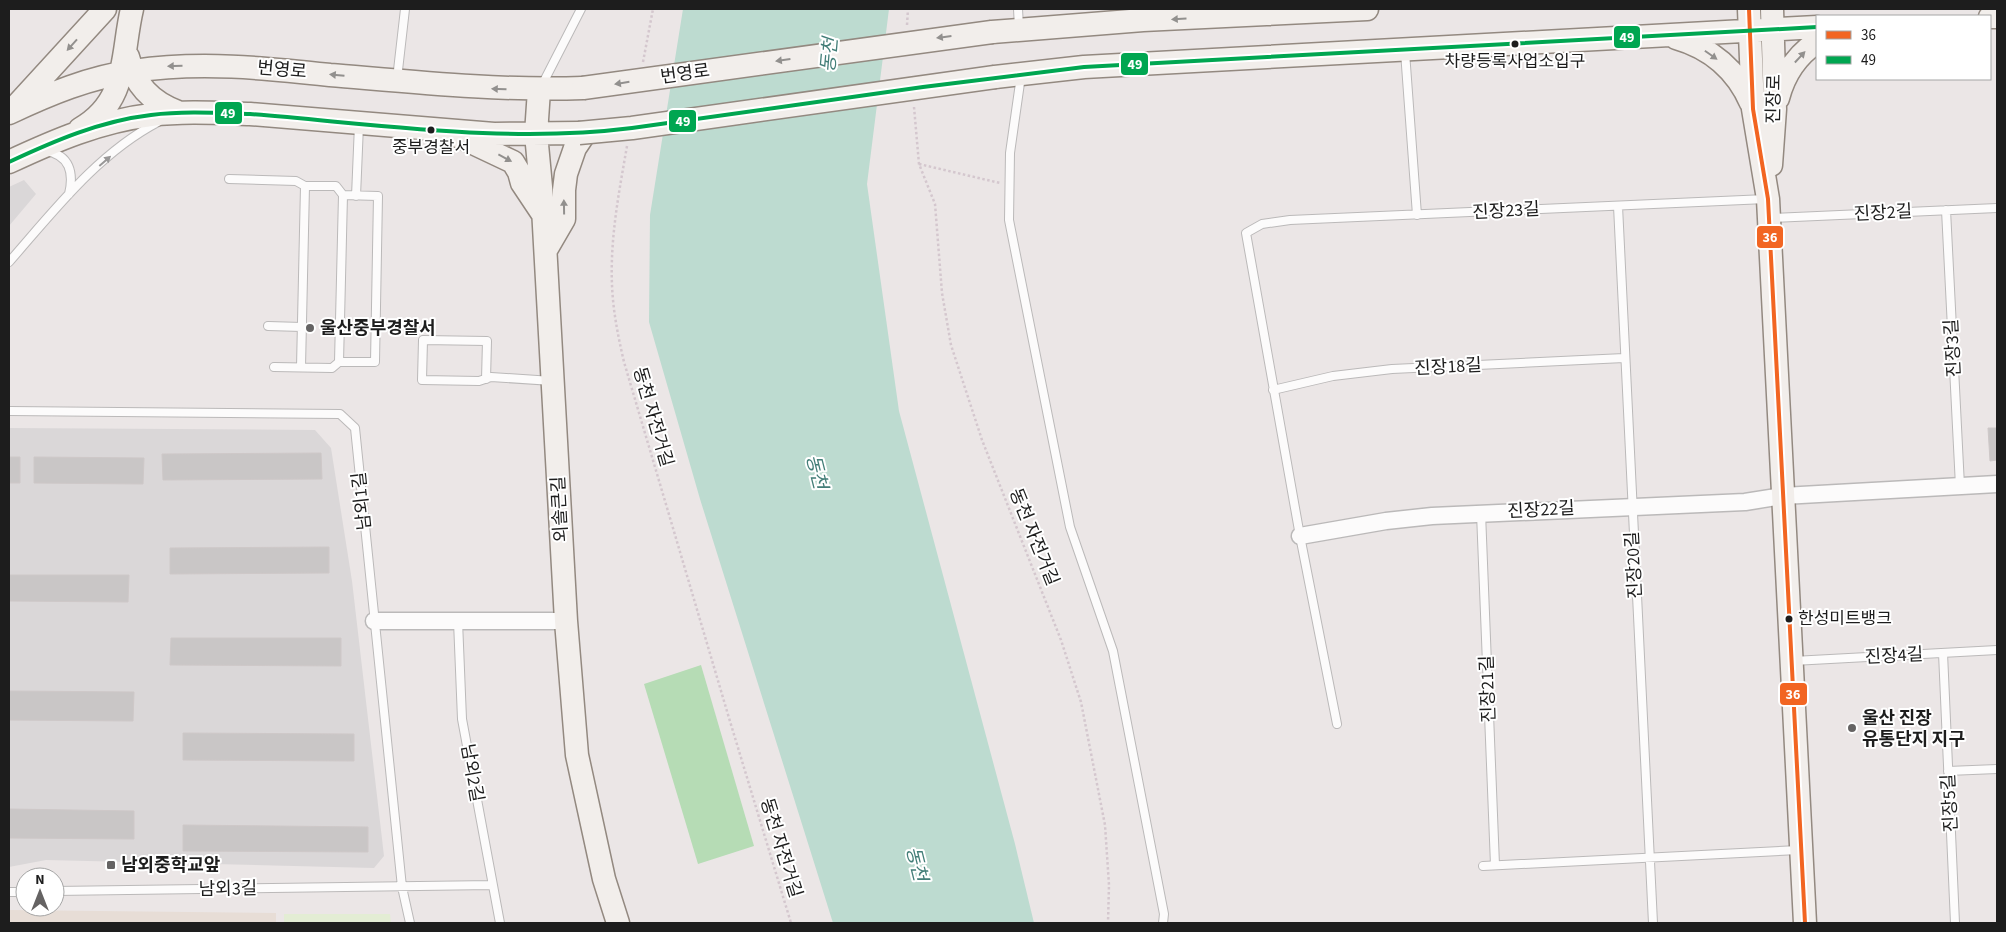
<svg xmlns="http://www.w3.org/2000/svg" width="2006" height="932" font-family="'Source Sans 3','Noto Sans KR',sans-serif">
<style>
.residential{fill:#dad7d8}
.education{fill:#e7ddd6}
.park{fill:#e3edd4}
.pitch{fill:#b6dcb5}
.water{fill:#bddbd0}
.building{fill:#c9c6c6;stroke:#cec8c8}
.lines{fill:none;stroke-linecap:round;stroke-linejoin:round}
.lane-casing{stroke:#bbb9b9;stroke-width:10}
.street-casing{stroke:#bbb9b9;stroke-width:19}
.secondary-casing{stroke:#938980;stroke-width:25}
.path{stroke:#d4c7ce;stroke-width:2.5;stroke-dasharray:2.5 2.5;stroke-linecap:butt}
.lane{stroke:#fcfbfb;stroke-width:8}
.street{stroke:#fcfbfb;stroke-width:16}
.secondary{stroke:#f2eeeb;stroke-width:22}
.secondary-bridge-casing{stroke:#938980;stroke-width:25;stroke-linecap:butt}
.secondary-bridge{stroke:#f2eeeb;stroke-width:22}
.bus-1-casing{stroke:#fff;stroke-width:8}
.bus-2-casing{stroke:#fff;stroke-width:8}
.bus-1{stroke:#f26522;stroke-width:4}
.bus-2{stroke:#00a651;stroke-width:4}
.oneway{fill:#92908e}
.oneway2{fill:#989797}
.bus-dot{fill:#1d1d1d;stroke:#fff;stroke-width:2}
.poi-dot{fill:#656363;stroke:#fff;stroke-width:2}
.labels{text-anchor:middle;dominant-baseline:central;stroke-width:4;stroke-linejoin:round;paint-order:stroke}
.bus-label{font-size:17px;fill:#1d1d1d;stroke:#fff}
.street-label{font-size:18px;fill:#1d1d1d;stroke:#fff}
.poi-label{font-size:18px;font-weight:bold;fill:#1d1d1d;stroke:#fff;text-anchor:start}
.water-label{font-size:19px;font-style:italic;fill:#437e78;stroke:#fff}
.line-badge{stroke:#fff;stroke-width:2}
.badge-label{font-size:14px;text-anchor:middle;font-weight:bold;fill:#fff}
</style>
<rect width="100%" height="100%" fill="#ebe6e6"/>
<path class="residential" d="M24 180 36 194 9 226V187Z
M9 428 315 430 331 448 352 581 384 856 374 868 46 860 9 867Z"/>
<path class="education" d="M9 910 276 913V923H9Z"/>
<path class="park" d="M284 914H390L391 923H284Z"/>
<path class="pitch" d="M701 665 754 846 698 864 644 684Z"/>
<path class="water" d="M683 9H889L867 184 899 411 1015 844 1034 923H833L700 499 649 322 650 215Z"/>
<path class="building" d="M1988 428H1997V460L1990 461Z
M321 453 322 479 163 480 162 454Z
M9 457H20V483H9Z
M34 457 144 458 143 484 34 483Z
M329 547V573L170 574V548Z
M9 575H129L128 602 9 601Z
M171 638H341V666L170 665Z
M9 691 134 692 133 721 9 720Z
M183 733 354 734V761L183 760Z
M9 809 134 811V839L9 838Z
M183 825 368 827V852L183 851Z"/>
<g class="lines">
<defs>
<path id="lane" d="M1018 9 1019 27
M1405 52 1417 215
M1021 76 1010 153 1009 220 1070 527 1113 651 1164 914 1163 923
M397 79 405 9
M542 85 581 9
M46 151C70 155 74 173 69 194
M229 179 296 181 305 186
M356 196 359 125
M1618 206 1653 923
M1946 210 1960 486
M1771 218 1997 208
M9 262C53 212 97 154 158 122
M268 326 302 327
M274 367 332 368 339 362H375L378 196 343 195 339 362
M301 367 305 186H336L343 195
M486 379 487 341 423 340 422 380 479 381 491 377 552 381
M1273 390 1333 376 1392 369 1624 358
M9 411 340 414 355 428 402 887 410 923
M1481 513 1495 865
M458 621 462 719 500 923
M1943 653 1955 923
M1793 661 1997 650
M1337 724 1300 536 1246 233 1262 224 1290 220 1766 199
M1948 771 1997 769
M1483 866 1798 850
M55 891 492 885
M9 892H25"/>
<path id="street" d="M1300 536 1386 521 1432 516 1745 502 1783 496 1997 484
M374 621H566"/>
<path id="secondary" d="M1749 9 1753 109 1768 199 1805 923
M1990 17H1997
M992 32 1143 20 1367 9
M1676 38C1711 48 1737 71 1751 103
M128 57C135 85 151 102 178 112
M995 77 1084 67 1817 27
M539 90 536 134 543 208 566 621 577 755 604 879 618 923
M1778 98C1784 75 1797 55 1817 42
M18 104 105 9
M9 113C49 94 90 77 134 71 199 61 265 68 330 75 414 82 498 91 583 88
M80 129C129 101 121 55 132 9
M458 136 513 162 519 172 522 183 542 213
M9 162C54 141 100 121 151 115 184 111 217 113 250 114L494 134 579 133
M1771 165 1775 109 1772 9
M546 250 564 219V190L566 174 575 148 585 133"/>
</defs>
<use href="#lane" class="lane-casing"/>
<use href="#street" class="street-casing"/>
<use href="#secondary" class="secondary-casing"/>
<path class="path" d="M907 25 908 9
M643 62 653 9
M914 107 919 164 935 204 942 293 951 345 982 440 1061 640 1081 702 1105 825 1109 885 1108 923
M627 146C619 192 610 238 612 285 613 311 618 336 624 362L729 718 791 923
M919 164 1000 183"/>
<use href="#lane" class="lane"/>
<use href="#street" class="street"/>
<use href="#secondary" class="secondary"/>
<defs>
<path id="secondary-bridge" d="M583 88 992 32
M579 133 632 128 995 77"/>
</defs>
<use href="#secondary-bridge" class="secondary-bridge-casing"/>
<use href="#secondary-bridge" class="secondary-bridge"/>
<defs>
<path id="bus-1" d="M1749 9 1753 109 1768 199 1805 923"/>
<path id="bus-2" d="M9 162C54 141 100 121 151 115 184 111 217 113 250 114 377 124 506 144 632 128L923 87 1084 67 1817 27"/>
</defs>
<use href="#bus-1" class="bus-1-casing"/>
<use href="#bus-2" class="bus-2-casing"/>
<use href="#bus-1" class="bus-1"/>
<use href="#bus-2" class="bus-2"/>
</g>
<defs><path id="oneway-solid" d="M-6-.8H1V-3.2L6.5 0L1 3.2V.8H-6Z" transform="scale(1.25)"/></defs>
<g class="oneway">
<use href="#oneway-solid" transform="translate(1179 19) rotate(177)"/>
<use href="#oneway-solid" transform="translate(944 37) rotate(173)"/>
<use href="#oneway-solid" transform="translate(72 45) rotate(132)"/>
<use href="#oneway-solid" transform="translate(1711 55) rotate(35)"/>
<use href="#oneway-solid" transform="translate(1800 57) rotate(-47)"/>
<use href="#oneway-solid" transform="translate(783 60) rotate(172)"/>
<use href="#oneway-solid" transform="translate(175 66) rotate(178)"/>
<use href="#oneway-solid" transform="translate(337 75) rotate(-175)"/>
<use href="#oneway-solid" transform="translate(622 83) rotate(171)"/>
<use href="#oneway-solid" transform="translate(499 89) rotate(-178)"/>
<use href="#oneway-solid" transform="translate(505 158) rotate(28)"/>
<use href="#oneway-solid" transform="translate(564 207) rotate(-91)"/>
</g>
<use class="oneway2" href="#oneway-solid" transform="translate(105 161) rotate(-41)"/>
<g class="bus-dot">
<circle cx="1515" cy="44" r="4.5"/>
<circle cx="431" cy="130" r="4.5"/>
<circle cx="1789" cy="619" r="4.5"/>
</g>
<g class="poi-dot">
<circle cx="310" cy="328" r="5"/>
<circle cx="1852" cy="728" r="5"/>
<rect x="106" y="860" width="10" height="10" rx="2.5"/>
</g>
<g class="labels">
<g class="bus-label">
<text x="1515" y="62">차량등록사업소입구</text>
<text x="431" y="148">중부경찰서</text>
<text x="1798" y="619" text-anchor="start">한성미트뱅크</text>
</g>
<g class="street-label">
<text transform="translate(282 70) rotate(5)">번영로</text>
<text transform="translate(685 74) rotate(-8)">번영로</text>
<text transform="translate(1774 99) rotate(-89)">진장로</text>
<text transform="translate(1506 211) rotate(-3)">진장23길</text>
<text transform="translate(1883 213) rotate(-3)">진장2길</text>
<text transform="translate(1953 348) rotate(-93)">진장3길</text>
<text transform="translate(1448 367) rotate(-3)">진장18길</text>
<text transform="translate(653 417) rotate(74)">동천 자전거길</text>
<text transform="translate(362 501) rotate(-96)">남외1길</text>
<text transform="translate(560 509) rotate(-93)">외솔큰길</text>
<text transform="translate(1541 510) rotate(-3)">진장22길</text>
<text transform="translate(1034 537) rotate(68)">동천 자전거길</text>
<text transform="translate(1634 565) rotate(-93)">진장20길</text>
<text transform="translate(1894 656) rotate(-3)">진장4길</text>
<text transform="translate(1488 689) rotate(-92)">진장21길</text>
<text transform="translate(472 773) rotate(80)">남외2길</text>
<text transform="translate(1950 803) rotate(-93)">진장5길</text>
<text transform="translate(781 848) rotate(73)">동천 자전거길</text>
<text transform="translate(228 889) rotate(-1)">남외3길</text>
</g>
<g class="poi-label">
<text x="320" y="328">울산중부경찰서</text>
<text x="1862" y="718">울산 진장<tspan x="1862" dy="21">유통단지 지구</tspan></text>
<text x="121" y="865">남외중학교앞</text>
</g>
<g class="water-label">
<text transform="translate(830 55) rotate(-85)">동천</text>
<text transform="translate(816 472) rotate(76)">동천</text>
<text transform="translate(916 864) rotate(76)">동천</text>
</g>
</g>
<g class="line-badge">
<rect x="1613" y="25" width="28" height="24" rx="5" fill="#00a651"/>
<rect x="1120" y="52" width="29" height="24" rx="5" fill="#00a651"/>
<rect x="214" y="101" width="29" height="24" rx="5" fill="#00a651"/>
<rect x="668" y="109" width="29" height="24" rx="5" fill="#00a651"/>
<rect x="1756" y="225" width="28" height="24" rx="5" fill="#f26522"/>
<rect x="1779" y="682" width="29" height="24" rx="5" fill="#f26522"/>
</g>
<g class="badge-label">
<text x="1627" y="42">49</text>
<text x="1135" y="69">49</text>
<text x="228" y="118">49</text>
<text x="683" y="126">49</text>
<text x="1770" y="242">36</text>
<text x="1793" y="699">36</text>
</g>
<rect width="2006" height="932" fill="none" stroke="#1d1d1d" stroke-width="20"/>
<rect x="1816" y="15" width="175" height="65" fill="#ffffff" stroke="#a5a5a5"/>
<rect x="1826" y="31" width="25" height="8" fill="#f26522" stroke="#a5a5a5"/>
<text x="1861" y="40" font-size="15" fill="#1d1d1d">36</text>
<rect x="1826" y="56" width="25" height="8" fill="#00a651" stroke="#a5a5a5"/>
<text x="1861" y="65" font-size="15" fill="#1d1d1d">49</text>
<g transform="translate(40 892)"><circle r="24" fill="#ffffff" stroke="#a5a5a5"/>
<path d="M0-4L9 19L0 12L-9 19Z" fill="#656363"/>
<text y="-8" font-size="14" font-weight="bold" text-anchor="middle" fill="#1d1d1d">N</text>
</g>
</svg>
